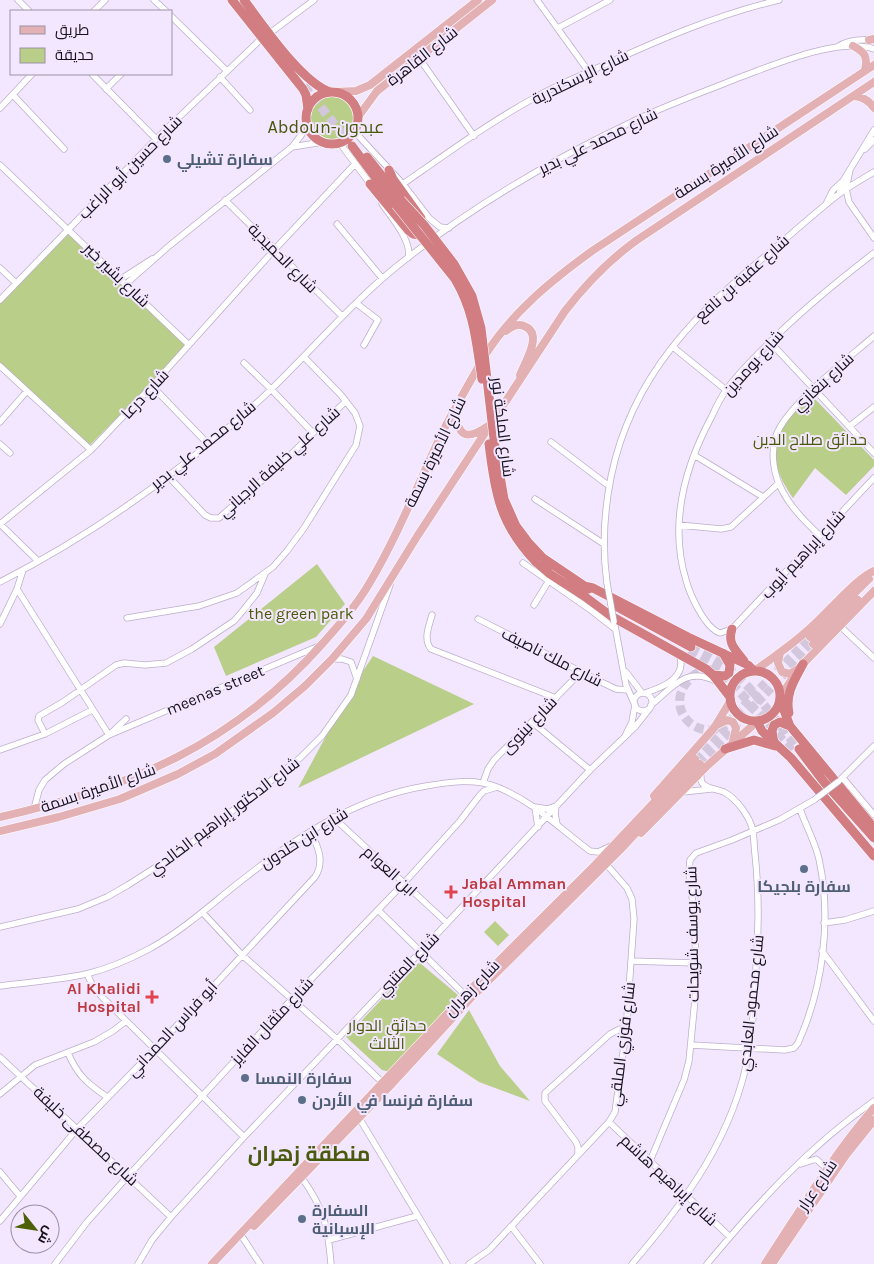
<svg xmlns="http://www.w3.org/2000/svg" width="874" height="1264" font-family="Karla,Cairo,sans-serif">
<style>
.green{fill:#b9ce88}
.lines{fill:none;stroke-linecap:round;stroke-linejoin:round}
.major-tunnel{stroke:#d2c7dd;stroke-width:8;stroke-dasharray:8 4;stroke-linecap:butt}
.highway-tunnel{stroke:#d2c7dd;stroke-width:9;stroke-dasharray:9 4.5;stroke-linecap:butt}
.minor-casing{stroke:#bcaeca;stroke-width:7}
.major-casing{stroke:#fff;stroke-width:9}
.highway-casing{stroke:#fff;stroke-width:10}
.minor{stroke:#fff;stroke-width:5.5}
.major{stroke:#e3b1b4;stroke-width:8}
.highway{stroke:#d17d82;stroke-width:9}
.minor-bridge-casing{stroke:#bcaeca;stroke-width:7;stroke-linecap:butt}
.highway-bridge-casing{stroke:#fff;stroke-width:10;stroke-linecap:butt}
.minor-bridge{stroke:#fff;stroke-width:5.5}
.highway-bridge{stroke:#d17d82;stroke-width:9}
.service-dot{fill:#5c6f8a;stroke:#f3e7ff;stroke-width:2}
.health-dot{fill:#e0444e;stroke:#f3e7ff;stroke-width:2}
.labels{text-anchor:middle;dominant-baseline:central;stroke-width:4;stroke-linejoin:round;paint-order:stroke}
.street-label{font-size:16px;fill:#16111b;stroke:#f3e7ff}
.service-label{font-size:16px;font-weight:bold;fill:#4e5e75;stroke:#f3e7ff;text-anchor:start}
.park-label{font-size:16px;fill:#495b07;stroke:#f3e7ff}
.health-label{font-size:16px;font-weight:bold;fill:#be3a42;stroke:#f3e7ff;text-anchor:start}
.neighbourhood-label{font-size:18px;fill:#495a0c;stroke:#f3e7ff}
.district-label{font-size:21px;font-weight:bold;fill:#495a0c;stroke:#f3e7ff}
</style>
<rect width="100%" height="100%" fill="#f3e7ff"/>
<path class="green" d="M311 118a21 21 0 1 1 42 0a21 21 0 1 1-42 0Z
M67 229 188 345 151 384 88 447 0 367V297Z
M811 397 814 398 874 460V466L846 495 815 468 793 498C781 481 768 456 778 435 781 429 785 424 789 418 794 410 803 401 811 397Z
M317 564 345 604 316 637 226 676 214 647Z
M373 656 474 704 298 788 353 686Z
M495 921 509 935 498 946 484 932Z
M420 963 458 995 390 1072 382 1070 346 1037 414 965Z
M469 1010 500 1066 530 1101 479 1082 437 1054Z"/>
<g class="lines">
<path class="major-tunnel" d="M695 759 755 693 810 637
M700 764 813 644"/>
<path class="highway-tunnel" d="M304 86 352 146
M691 647C702 652 714 658 725 666 754 687 775 721 799 749
M688 652 719 672 728 679 794 753
M712 670C702 669 695 673 688 681 664 708 696 743 726 725"/>
<defs>
<path id="minor" d="M18 0 29 11
M154 0 166 11
M537 0 589 72
M94 11 105 0
M171 16 227 71
M558 28 610 0
M270 33 314 0
M837 47C847 40 860 39 872 40
M419 58 474 136
M92 74 156 139
M220 77 250 110
M106 89 121 74
M13 95 64 149
M0 108 32 74
M354 131 403 184 429 218 440 227 449 228
M339 142 371 185
M292 147 323 142
M865 149 874 140
M0 165 189 345
M850 170 846 189 849 202 874 238
M403 184C446 154 490 122 536 97 555 86 575 78 595 69 654 42 715 15 779 0
M839 194 843 181 874 130
M225 200 342 316
M827 202 833 190 843 181
M382 204C391 217 413 242 408 258
M337 224 382 278
M874 253C835 283 797 314 762 350 750 362 737 375 727 389 721 397 716 407 712 416 685 466 669 524 686 580 690 595 705 628 720 633L732 629 874 478
M0 268 16 283
M121 279 152 259
M126 284 169 246 292 147 302 134 307 122
M0 300 156 139 262 38
M356 303 378 320 364 345
M770 342 874 453
M673 347 726 390
M244 363 271 389 313 433
M0 366 91 450
M152 386 208 444
M0 422 27 391
M850 426 874 407
M551 442 609 486
M0 444 10 453
M694 455 763 497
M168 476 205 515 211 518H219L283 462 346 401
M535 499 604 544
M0 524 91 450 152 386 275 249 355 164
M0 524 38 561
M679 525 721 529 731 527 779 483
M820 536C806 522 792 509 783 492 774 476 770 454 776 436 785 407 849 358 874 336
M523 563 592 611 615 629
M0 582C94 534 183 470 261 399 307 356 347 307 396 267 469 208 551 160 636 120 669 104 704 92 738 78 774 65 837 37 874 49
M607 583C602 547 604 512 611 477 632 374 697 312 775 248 796 230 817 211 839 194 850 186 862 179 874 172
M17 589 109 735 319 646
M534 605 548 582
M432 615C429 626 423 639 431 649L556 698
M127 618 199 606 237 593 273 567 287 551 304 528 356 445 360 426 355 413 341 395 304 357
M478 619 599 681 616 689 627 690
M0 624 17 589 23 570
M615 626 626 685 634 703
M840 626 874 658
M332 659H342L351 662 357 679
M626 672 642 693
M645 693C664 687 688 677 679 654
M634 702a9 9 0 1 1 18 0a9 9 0 1 1-18 0Z
M651 705C672 688 686 666 715 681
M532 722 590 770
M45 734 38 720 39 716 63 702 116 665 124 663 145 665 166 663 192 649 234 621 241 613 257 593 265 574
M626 734 632 722 635 705
M0 750 45 734 92 710
M843 778 874 815
M839 781 874 746
M483 783 488 769 494 760 581 672
M683 792 711 789
M34 809 39 790 45 780 64 764 109 735 126 719
M333 817 447 923
M538 827 535 807 547 809 556 806 555 814 557 824
M378 910 465 995
M203 913 242 955 337 1039 385 1085
M824 923 845 920 874 911
M0 927 78 909 107 897 128 885 181 851 300 758 322 736 351 695 390 585
M822 951 874 1021
M631 961 695 963
M87 974 94 988 102 997 244 1137
M0 986C29 982 62 980 90 973 110 968 130 959 149 949 182 931 208 907 237 884 294 839 353 798 426 786 449 782 474 778 497 787 533 801 559 828 590 851L598 852 611 846
M691 1045 785 1050 794 1048 798 1043C823 988 832 919 819 859 815 842 806 826 800 809
M68 1053C78 1076 87 1083 107 1097
M0 1057 171 1217
M0 1094 35 1065 94 1042 113 1031 126 1021
M358 1116 447 1264
M609 1122 730 1237
M578 1154V1147L576 1142 545 1101V1093L610 1034 620 1029 626 1031
M650 1161 684 1080 689 1061 696 989 695 921 689 871 690 860 696 853 732 840 779 820 814 800
M801 1164 816 1159 827 1169
M0 1172 20 1196
M302 1178C324 1209 328 1226 331 1264
M0 1221 77 1129 155 1049 315 877C325 862 318 847 311 832
M511 1226 540 1264
M243 1238 260 1264
M329 1240 417 1216
M55 1264 87 1222 128 1176 292 999 404 883 460 821 480 795 484 791 497 787
M138 1264 152 1240 171 1217 244 1137 421 951 590 770 635 727 650 708
M469 1264 489 1250 609 1122 615 1112 626 1031 634 919 632 899 627 888 606 864
M632 1264C686 1201 735 1134 749 1051 754 1023 754 995 756 967 759 929 759 892 755 854 754 846 754 838 753 831 750 817 737 799 724 792 717 789 708 789 703 784 700 781 701 777 701 773
M707 1264C759 1202 807 1148 874 1101"/>
<path id="major" d="M869 40 874 39
M853 46C865 52 868 57 865 70
M334 92 356 91 370 85 478 0
M854 96C863 97 869 100 874 108
M358 117 377 91 492 0
M506 331C511 327 517 323 524 326 544 333 525 362 520 375
M455 410C458 437 466 441 488 426
M810 637 869 579
M813 644 858 600
M780 653 778 663 782 672 790 674 798 669
M800 667 874 591
M756 670C773 657 792 645 808 630 824 617 857 577 874 571
M781 696 792 679
M715 726 727 720 733 722 736 728 733 741
M654 796 714 728 731 700
M0 817C130 788 233 745 323 643 339 625 356 606 369 584 398 535 419 482 443 431 457 404 472 378 487 352 515 310 552 280 592 251L874 65
M0 831 59 817 120 799 178 774 215 754 273 713 305 686 332 659 366 619 418 535 565 311C586 284 609 260 637 240L874 82
M641 833 708 765 751 727 755 721
M254 1226 388 1088 469 1000 620 850 700 764
M212 1264 465 995 595 865 695 759
M765 1264C800 1211 832 1156 874 1108
M772 1264 846 1155 874 1120"/>
<path id="highway" d="M232 0 303 89 306 95 308 109
M244 0C263 25 301 82 330 92
M306 118a26 26 0 1 1 52 0a26 26 0 1 1-52 0Z
M352 146 396 205
M367 157 401 200
M389 170 393 179 421 218
M370 184 408 230 413 234 419 235
M543 558 589 589
M535 561 550 574 584 596
M584 586 593 588 688 637 748 665 754 671
M580 593 611 616 706 669 713 675 730 697
M612 604 691 647
M732 629C727 644 736 650 744 661
M730 696a25 25 0 1 1 50 0a25 25 0 1 1-50 0Z
M713 675 725 676 729 673 730 665 723 653
M780 700 790 726 874 828
M789 713C785 694 794 681 803 664
M757 721 762 731 791 758 874 856
M774 743 772 731 774 725 780 722 790 726
M725 749 754 740 775 746
M799 749 824 782 874 838"/>
</defs>
<use href="#minor" class="minor-casing"/>
<use href="#major" class="major-casing"/>
<use href="#highway" class="highway-casing"/>
<use href="#minor" class="minor"/>
<use href="#major" class="major"/>
<use href="#highway" class="highway"/>
<defs>
<path id="minor-bridge" d="M607 583 614 622
M814 800 839 781"/>
<path id="highway-bridge" d="M401 200 424 225 454 264 472 296 481 328 495 447 504 499 516 526 528 542 543 558
M396 205 455 279C475 313 476 342 482 379
M489 444C495 494 500 524 535 561"/>
</defs>
<use href="#minor-bridge" class="minor-bridge-casing"/>
<use href="#highway-bridge" class="highway-bridge-casing"/>
<use href="#minor-bridge" class="minor-bridge"/>
<use href="#highway-bridge" class="highway-bridge"/>
</g>
<g class="service-dot">
<circle cx="167" cy="159" r="5"/>
<circle cx="804" cy="869" r="5"/>
<circle cx="245" cy="1078" r="5"/>
<circle cx="302" cy="1100" r="5"/>
<circle cx="302" cy="1219" r="5"/>
</g>
<g class="health-dot">
<path d="M448.5 884.5h5v5h5v5h-5v5h-5v-5h-5v-5h5z"/>
<path d="M149.5 989.5h5v5h5v5h-5v5h-5v-5h-5v-5h5z"/>
</g>
<g class="labels">
<g class="street-label">
<text transform="translate(422 56) rotate(-38)">شارع القاهرة</text>
<text transform="translate(580 77) rotate(-26)">شارع الإسكندرية</text>
<text transform="translate(598 141) rotate(-26)">شارع محمد علي بدير</text>
<text transform="translate(726 162) rotate(-33)">شارع الأميرة بسمة</text>
<text transform="translate(130 167) rotate(-45)">شارع حسين أبو الراغب</text>
<text transform="translate(283 258) rotate(45)">شارع الحميدية</text>
<text transform="translate(117 275) rotate(44)">شارع بشير خير</text>
<text transform="translate(742 278) rotate(-42)">شارع عقبة بن نافع</text>
<text transform="translate(753 363) rotate(-48)">شارع بومدين</text>
<text transform="translate(823 382) rotate(-43)">شارع بنغازي</text>
<text transform="translate(145 394) rotate(-47)">شارع درعا</text>
<text transform="translate(503 427) rotate(83)">شارع الملكة نور</text>
<text transform="translate(203 445) rotate(-39)">شارع محمد علي بدير</text>
<text transform="translate(435 452) rotate(-64)">شارع الأميرة بسمة</text>
<text transform="translate(279 462) rotate(-42)">شارع علي خليفة الرجباني</text>
<text transform="translate(803 554) rotate(-47)">شارع إبراهيم أيوب</text>
<text transform="translate(552 657) rotate(27)">شارع ملك ناصيف</text>
<text transform="translate(215 690) rotate(-23)">meenas street</text>
<text transform="translate(529 725) rotate(-46)">شارع نينوى</text>
<text transform="translate(98 788) rotate(-19)">شارع الأميرة بسمة</text>
<text transform="translate(224 816) rotate(-37)">شارع الدكتور إبراهيم الخالدي</text>
<text transform="translate(304 838) rotate(-32)">شارع ابن خلدون</text>
<text transform="translate(390 871) rotate(42)">ابن العوام</text>
<text transform="translate(692 934) rotate(-91)">شارع يوسف شويحات</text>
<text transform="translate(408 964) rotate(-46)">شارع المتنبي</text>
<text transform="translate(472 988) rotate(-46)">شارع زهران</text>
<text transform="translate(751 1003) rotate(-84)">شارع محمود العابدي</text>
<text transform="translate(272 1021) rotate(-47)">شارع مثقال الفايز</text>
<text transform="translate(172 1029) rotate(-47)">أبو فراس الحمداني</text>
<text transform="translate(622 1044) rotate(-83)">شارع فوزي الملقي</text>
<text transform="translate(86 1136) rotate(43)">شارع مصطفى خليفة</text>
<text transform="translate(669 1180) rotate(43)">شارع إبراهيم هاشم</text>
<text transform="translate(817 1185) rotate(-56)">شارع عرار</text>
</g>
<g class="service-label">
<text x="177" y="159">سفارة تشيلي</text>
<text x="804" y="886" text-anchor="middle">سفارة بلجيكا</text>
<text x="255" y="1078">سفارة النمسا</text>
<text x="312" y="1100">سفارة فرنسا في الأردن</text>
<text x="312" y="1210">السفارة<tspan x="312" dy="18">الإسبانية</tspan></text>
</g>
<g class="park-label">
<text x="810" y="439">حدائق صلاح الدين</text>
<text x="301" y="613">the green park</text>
<text x="387" y="1025">حدائق الدوار<tspan x="387" dy="18">الثالث</tspan></text>
</g>
<g class="health-label">
<text x="462" y="883">Jabal Amman<tspan x="462" dy="18">Hospital</tspan></text>
<text x="141" y="988" text-anchor="end">Al Khalidi<tspan x="141" dy="18">Hospital</tspan></text>
</g>
<g class="neighbourhood-label">
<text x="326" y="127">Abdoun-عبدون</text>
</g>
<g class="district-label">
<text x="309" y="1154">منطقة زهران</text>
</g>
</g>
<rect x="10" y="10" width="162" height="65" fill="#f3e7ff" stroke="#9b91a4"/>
<rect x="20" y="26" width="25" height="8" fill="#e3b1b4" stroke="#9b91a4"/>
<text x="55" y="35" font-size="15" fill="#16111b">طريق</text>
<rect x="20" y="48" width="25" height="15" fill="#b9ce88" stroke="#9b91a4"/>
<text x="55" y="60" font-size="15" fill="#16111b">حديقة</text>
<g transform="translate(35 1229) rotate(120)"><circle r="24" fill="#f3e7ff" stroke="#9b91a4"/>
<path d="M0-4L9 19L0 12L-9 19Z" fill="#4d6006"/>
<text y="-8" font-size="14" font-weight="bold" text-anchor="middle" fill="#16111b">ش</text>
</g>
</svg>
